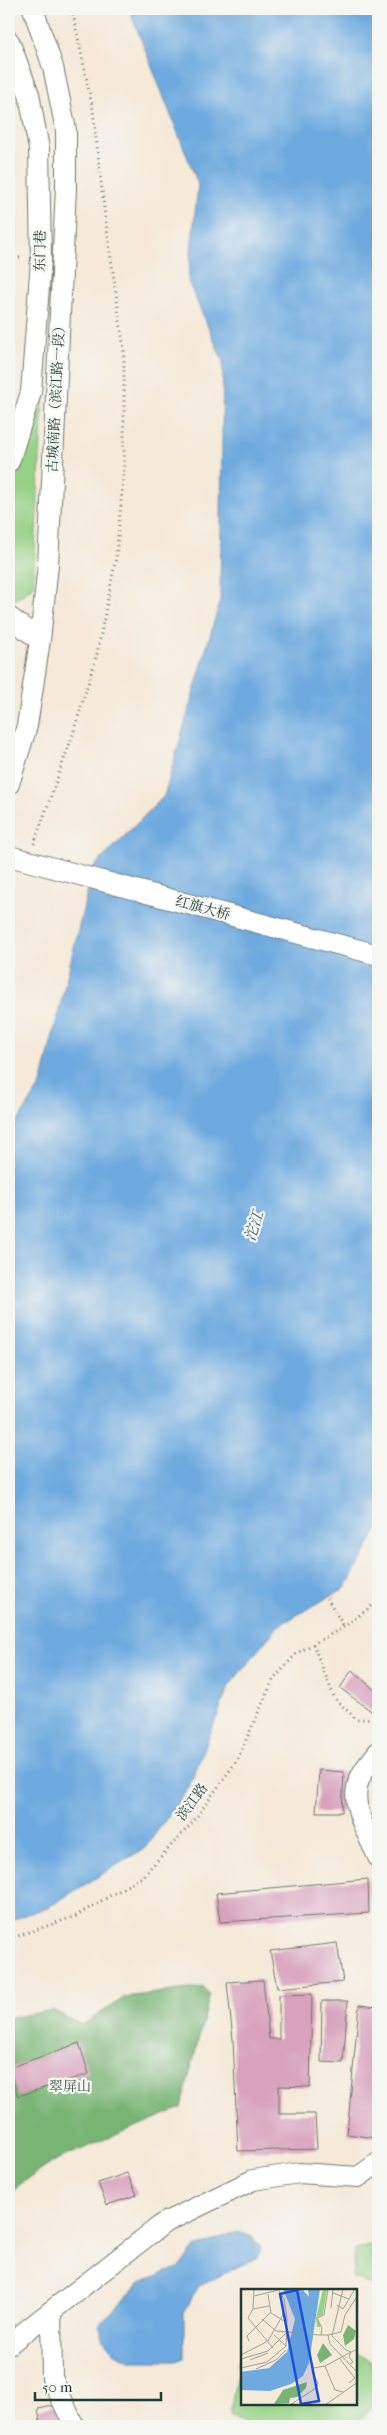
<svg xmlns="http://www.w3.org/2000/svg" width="387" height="2435" font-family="'IM FELL French Canon','Noto Serif SC',serif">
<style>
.green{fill:#96d286;stroke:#5a885d}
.forest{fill:#78b473;stroke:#4c7854}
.water{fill:#6eaadf;stroke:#46748a}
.building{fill:#d8a1bc}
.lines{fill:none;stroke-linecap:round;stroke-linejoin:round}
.minor-casing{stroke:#6a796d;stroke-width:22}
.path{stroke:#6a796d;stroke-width:3;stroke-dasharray:1 4;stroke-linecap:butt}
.minor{stroke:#fff;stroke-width:20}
.labels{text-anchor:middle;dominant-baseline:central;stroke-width:4.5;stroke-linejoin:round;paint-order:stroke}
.street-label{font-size:14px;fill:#1f3d34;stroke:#f6f6f2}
.park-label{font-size:14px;fill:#375b44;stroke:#f6f6f2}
.water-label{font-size:15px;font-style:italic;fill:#375e67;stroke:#f6f6f2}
.inset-road{fill:none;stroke:#9fa496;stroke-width:1}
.view{fill:#1d4ed8;fill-opacity:0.15;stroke:#1d4ed8;stroke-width:2.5}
.inset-edge{fill:none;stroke:#1f3d34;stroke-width:2.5}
</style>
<rect width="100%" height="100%" fill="#f6f6f2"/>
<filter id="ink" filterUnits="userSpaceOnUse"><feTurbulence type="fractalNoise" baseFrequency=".02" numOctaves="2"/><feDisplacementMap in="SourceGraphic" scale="10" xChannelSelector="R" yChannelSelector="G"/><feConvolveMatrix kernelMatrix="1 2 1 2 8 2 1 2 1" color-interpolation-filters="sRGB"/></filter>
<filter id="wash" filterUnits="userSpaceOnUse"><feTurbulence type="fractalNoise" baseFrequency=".0096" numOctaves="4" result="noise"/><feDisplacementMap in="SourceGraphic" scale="20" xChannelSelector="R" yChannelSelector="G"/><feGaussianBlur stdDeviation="1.12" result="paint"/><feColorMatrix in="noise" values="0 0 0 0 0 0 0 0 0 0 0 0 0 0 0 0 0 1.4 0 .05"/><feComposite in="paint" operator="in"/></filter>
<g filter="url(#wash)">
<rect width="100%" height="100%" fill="#f5e9d8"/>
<path class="green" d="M43 401 33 587 13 601 9 599V486L19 466Z
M378 2243V2287L352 2278 355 2250Z
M356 2353 369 2360 378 2389V2402L353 2426H251L230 2415 239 2360 242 2358V2404H356Z"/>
<path class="forest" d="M203 1987 210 1994 181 2108 58 2159 19 2185 9 2200V2018L52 2010 82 2025 125 1997Z"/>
<path class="water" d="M129 9H378V1529L346 1587 278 1626 229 1686 189 1787 145 1848 50 1906 9 1921V1135L41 1085 93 868 164 796 220 601 223 361 188 281 198 184Z
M237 2231 252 2237 261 2248 258 2257 197 2287 184 2314V2358L176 2361H130L114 2352 102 2338 100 2324 142 2281 178 2268 195 2248Z"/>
<g id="blocks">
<path class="building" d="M352 1670 378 1693V1708L374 1713 340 1688Z
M319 1770 344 1772 342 1812H316Z
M368 1879 369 1913 220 1922 216 1893Z
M337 1943 343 1982 277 1988 270 1951Z
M263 1980 269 2039H279V1995L312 1994 310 2087 279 2086V2114H315L317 2149 238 2151 233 2040 227 1982Z
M322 2001H348L343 2063 321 2062Z
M359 2005 378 2007V2106L376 2138 347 2134Z
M79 2043 89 2074 18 2096 9 2068Z
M127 2173 137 2195 107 2205 98 2183Z
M64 2404 68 2426H41L38 2409Z"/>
</g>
</g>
<g filter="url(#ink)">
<use href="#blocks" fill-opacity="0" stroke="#6a796d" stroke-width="1"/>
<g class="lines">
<defs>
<path id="minor" d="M9 41 29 94 39 149 41 260 31 392 9 462
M9 617 40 640
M9 784 27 726 40 640 48 565 66 188V130L53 67 33 9
M9 856 378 955
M378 1752C373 1759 366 1766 362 1774 346 1801 367 1832 378 1857
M51 2311 52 2378 74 2426
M9 2344 164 2223 253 2180 299 2173 358 2177 378 2163"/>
</defs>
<use href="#minor" class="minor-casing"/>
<path class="path" d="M9 257 23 258
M34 844 73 734 97 654 116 558 124 468V350L104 208 93 110 72 9
M327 1598 344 1627
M313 1644 335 1699 357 1720 378 1717
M9 1939 76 1916 142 1877 193 1822 237 1760 273 1680 297 1653 344 1627 378 1601"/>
<use href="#minor" class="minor"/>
</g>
</g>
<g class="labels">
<g class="street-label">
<text transform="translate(40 251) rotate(-89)">东门巷</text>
<text transform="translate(56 396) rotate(-87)">古城南路（滨江路一段）</text>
<text transform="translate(203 908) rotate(15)">红旗大桥</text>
<text transform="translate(192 1802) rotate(-53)">滨江路</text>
</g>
<g class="park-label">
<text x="70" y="2086">翠屏山</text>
</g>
<g class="water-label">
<text transform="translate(254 1226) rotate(-72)">沱江</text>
</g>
</g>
<g transform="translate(241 2289)">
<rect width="116" height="116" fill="#f5e9d8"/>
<path d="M82 0H86L82 26 76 28 80 38H76L75 29Z" fill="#96d286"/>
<path d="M107 36 115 42 113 50 104 57 102 46ZM82 54 91 66 79 74 76 66ZM66 93 65 99 56 108 49 109 48 114 33 115 42 101Z" fill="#78b473"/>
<path d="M42 0H61L68 8 67 0H79L68 74 62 87 50 95 29 102 0 101V83L28 79 46 63 54 30Z" fill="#6eaadf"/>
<path class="inset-road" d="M92 4 108 10M27 5 30 24 43 32M13 7 38 1M96 16 102 20 114 0M90 19 92 0M12 20 28 17M7 29 32 59M7 29 12 20 13 0M21 30 35 42M35 42 79 46M33 46 45 57M79 46H87L89 55 117 84M80 46 81 39 76 29 83 26 87 0M87 46 100 43 104 26 117 6M91 47 102 0M91 47 105 61 110 63 117 60M8 52 6 47 30 23M0 66 27 52 43 24M98 69 114 89 108 94M0 70 27 62 45 44M9 71 27 64M109 75 112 73 108 68 110 63M84 77 94 101 102 103M0 79 26 73 45 57 46 30 43 10 37 0M15 80 35 71 45 61M49 116 75 99 77 94 71 83 72 79 84 77 110 63M84 116 117 93"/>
<path class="view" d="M56 1 78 112 60 115 39 5Z"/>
<rect width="116" height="116" class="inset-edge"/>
</g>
<rect width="387" height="2435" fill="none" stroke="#f6f6f2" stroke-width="30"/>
<path d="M35 2392v8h126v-8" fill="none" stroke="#1f3d34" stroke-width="2.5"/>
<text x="42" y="2392" font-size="15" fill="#1f3d34" stroke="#f6f6f2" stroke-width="4" paint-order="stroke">50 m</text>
</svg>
